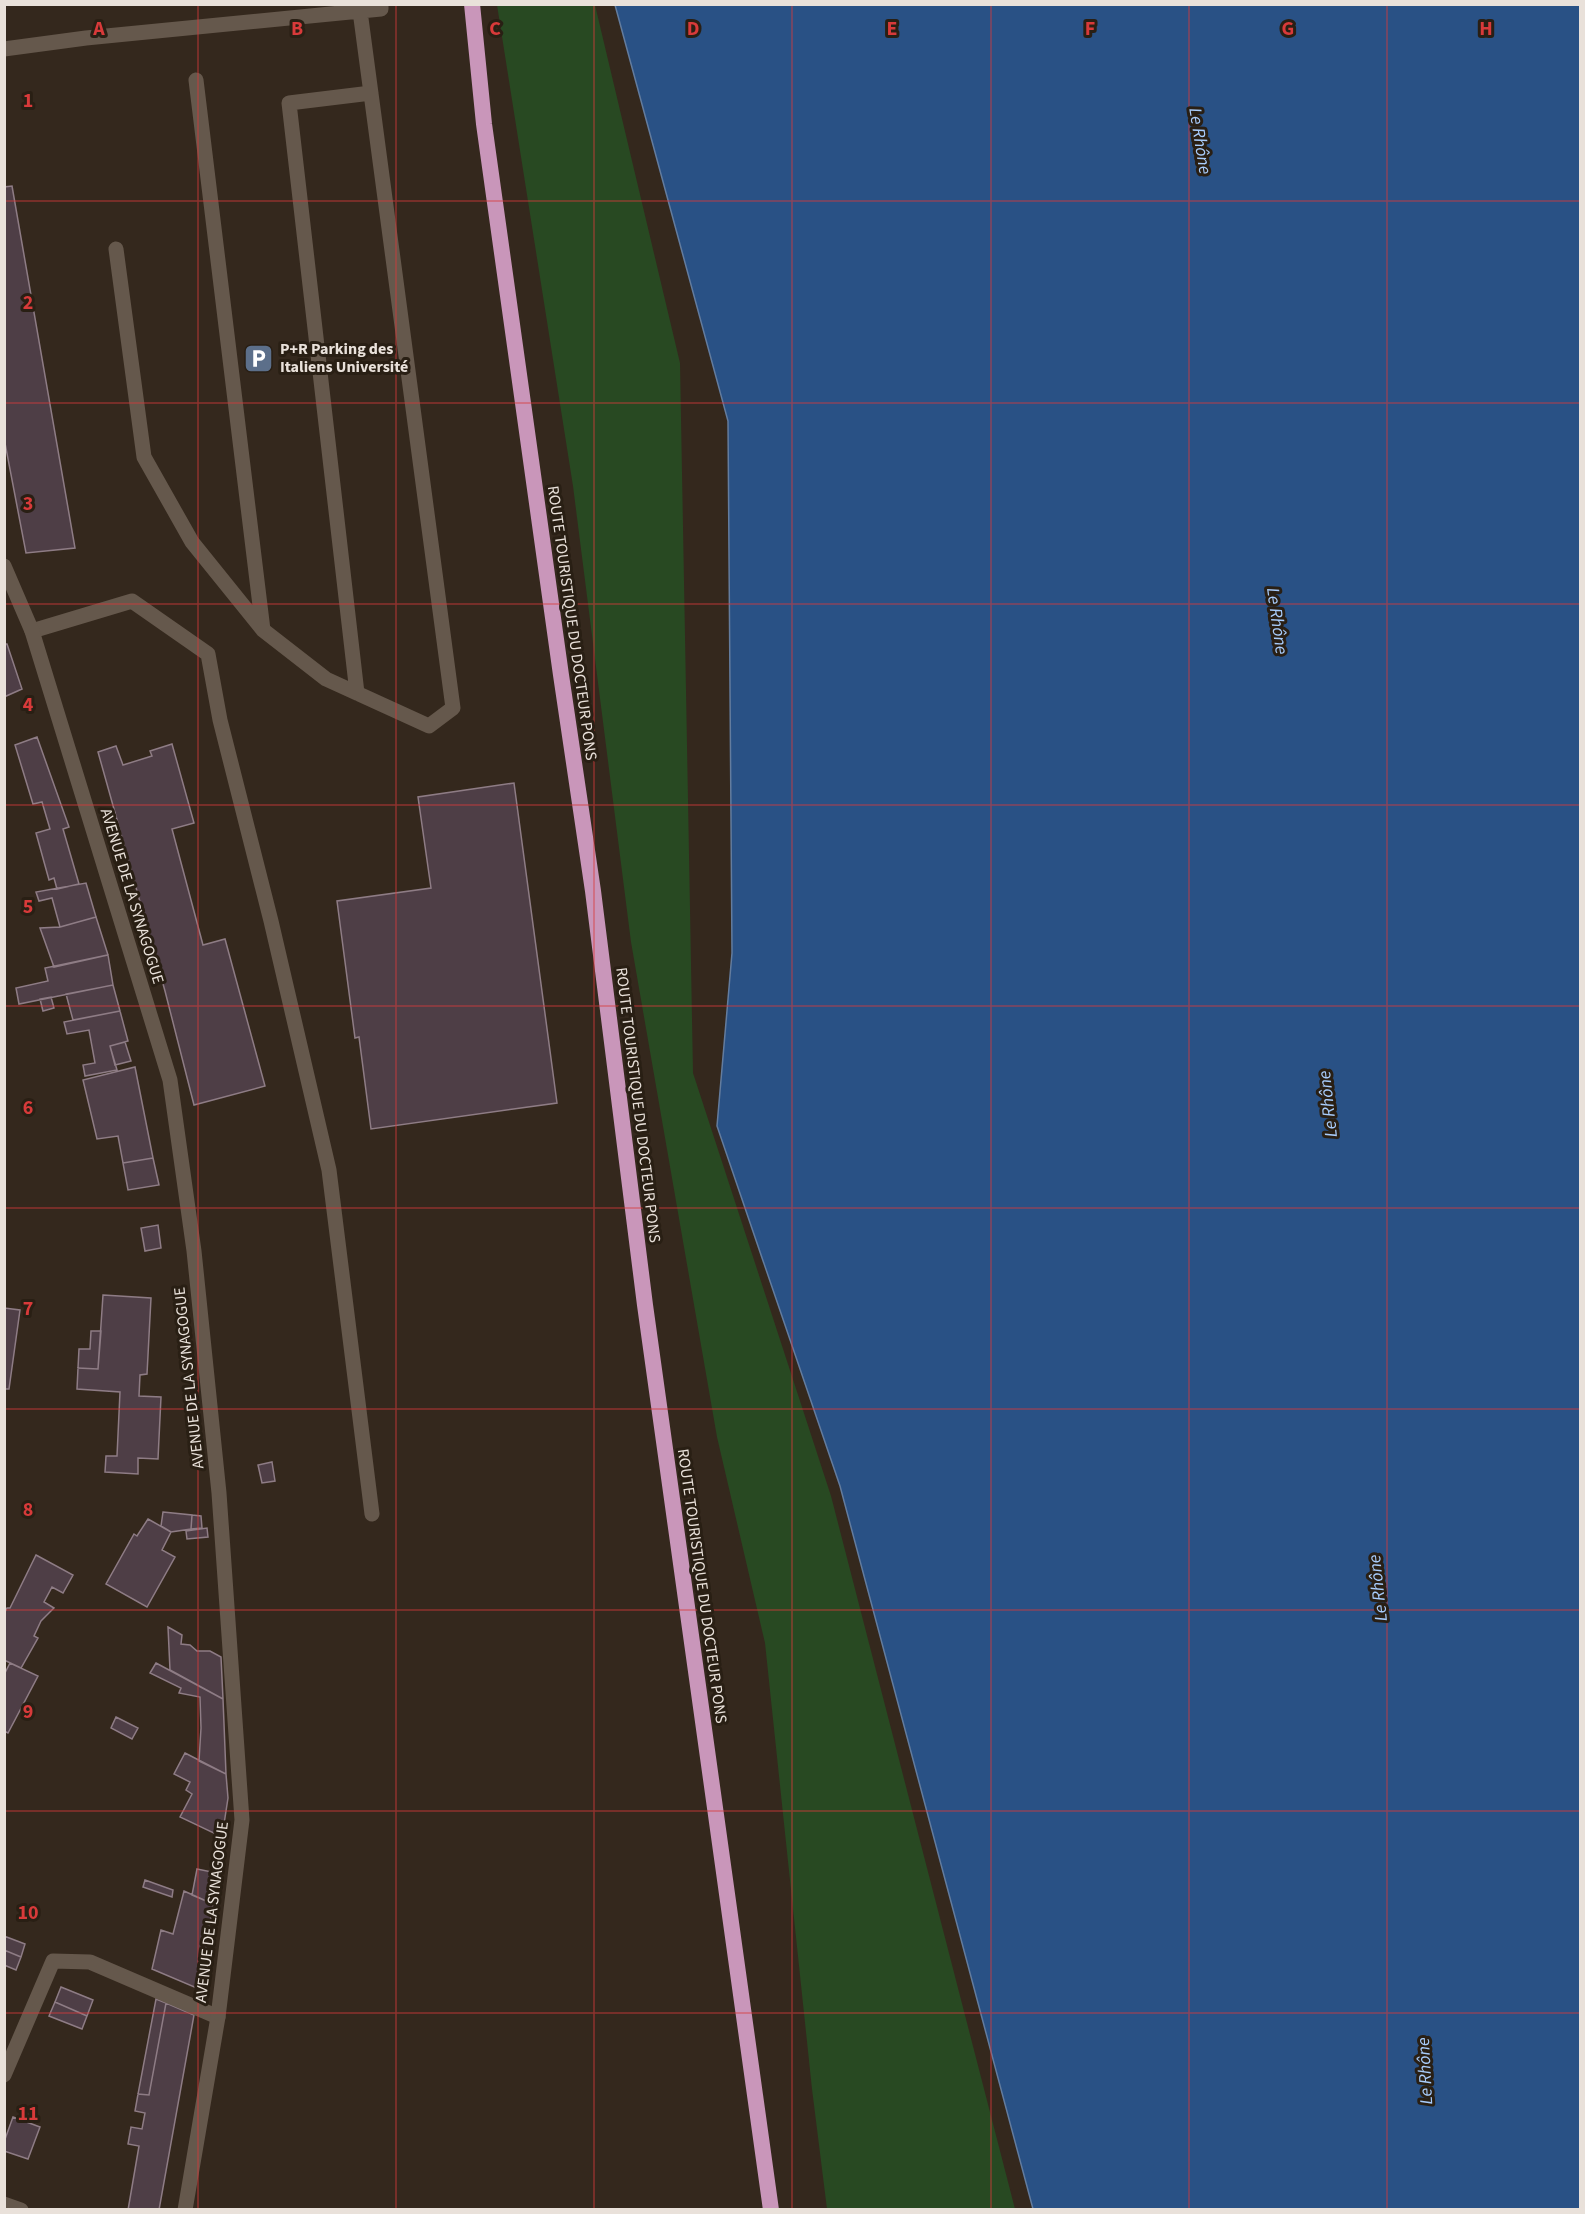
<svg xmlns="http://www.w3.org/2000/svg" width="1585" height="2214" font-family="'Source Sans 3',sans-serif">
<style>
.green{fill:#284922}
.water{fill:#295185;stroke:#637c9e;stroke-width:1.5}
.building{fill:#4e3e46;stroke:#8e7c85;stroke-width:1.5}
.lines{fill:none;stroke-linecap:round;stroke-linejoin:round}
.service{stroke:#65584c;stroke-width:15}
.minor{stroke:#65584c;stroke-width:15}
.trunk{stroke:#c996ba;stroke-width:16}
.grid{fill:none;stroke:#d83a3a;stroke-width:1.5;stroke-opacity:0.55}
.labels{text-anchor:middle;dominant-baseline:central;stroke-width:6;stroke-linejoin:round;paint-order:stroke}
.poi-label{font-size:16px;font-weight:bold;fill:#e9e1da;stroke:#291f14;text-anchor:start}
.street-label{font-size:16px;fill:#e9e1da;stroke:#291f14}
.water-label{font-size:18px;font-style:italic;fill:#a8ccfb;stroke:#291f14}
.grid-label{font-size:20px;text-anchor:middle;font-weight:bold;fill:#d83a3a;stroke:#291f14;stroke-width:6;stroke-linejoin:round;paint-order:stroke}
</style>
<rect width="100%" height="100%" fill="#34281d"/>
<path class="green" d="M497 5H595L680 363 693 1073 831 1496 1015 2209H827L812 2089 765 1643 717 1437 631 942 573 486Z"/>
<path class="water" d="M615 5H1580V2209H1033L840 1486 717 1126 732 953 728 421Z"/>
<path class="building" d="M12 186 75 548 26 553 4 438V187Z
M4 644H7L22 689 4 697Z
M37 737 69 827 63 829 79 884 57 889 54 878 49 880 36 833 50 829 42 802 33 804 15 745Z
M172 744 194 823 172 829 203 945 225 939 265 1086 194 1105 165 991 98 752 116 746 123 765 152 756 150 751Z
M514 783 557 1103 371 1129 359 1037 355 1038 337 901 431 888 418 797Z
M86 883 96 917 60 927 52 898 39 901 36 892Z
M96 917 108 955 54 967 40 928 60 927Z
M108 955 113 985 19 1004 16 988 48 981 45 968Z
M113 985 120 1011 73 1020 66 994Z
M51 997 54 1008 43 1011 40 999Z
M120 1011 128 1041 110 1046 117 1070 85 1076 83 1065 95 1063 89 1030 67 1034 64 1022Z
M125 1042 131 1061 115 1065 110 1046Z
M135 1067 153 1158 123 1163 118 1136 97 1139 83 1080Z
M153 1158 159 1185 128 1190 123 1163Z
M158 1225 161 1248 145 1251 141 1228Z
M103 1295 151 1298 147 1374 140 1375 139 1396 161 1397 158 1459 138 1458V1474L105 1472 106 1456H117L120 1392 77 1389 78 1368 98 1369Z
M4 1308 20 1310 9 1389H4Z
M91 1331H101L98 1369 78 1368 79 1349H90Z
M272 1462 275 1481 262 1483 258 1465Z
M163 1512 192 1515 191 1529 171 1532 161 1526Z
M192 1515 201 1516 202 1528 191 1529Z
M148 1519 171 1532 162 1550 175 1557 147 1607 106 1584 134 1534 137 1536Z
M207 1528 208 1537 187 1539 186 1531Z
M36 1555 73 1575 63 1593 52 1587 44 1602 54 1608 41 1621 34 1636 38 1638 21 1668 4 1660V1614L7 1608H10Z
M168 1627 182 1635 181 1644 190 1645 197 1651H210L221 1657 223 1699 170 1670Z
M10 1663 38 1676 8 1733 4 1731V1675Z
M156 1663 223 1699 226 1774 199 1761 201 1728 200 1697 179 1693 181 1688 150 1673Z
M116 1717 138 1728 132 1739 111 1728Z
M185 1753 226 1774 228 1798 222 1837 180 1817 192 1794 186 1790 190 1782 174 1774Z
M197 1869 217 1873 213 1904 192 1895Z
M145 1880 173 1890 172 1897 143 1887Z
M184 1891 213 1904 199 1989 152 1969 161 1930 173 1934Z
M4 1936 25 1944 21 1957 4 1950Z
M4 1950 21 1957 16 1970 4 1965Z
M61 1987 93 2000 87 2016 55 2002Z
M156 1999 166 2003 149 2095 138 2094Z
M55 2002 87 2016 82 2029 49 2016Z
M166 2003 194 2015 159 2210H128L139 2146 128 2144 131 2127 142 2129 145 2113 135 2111 138 2094 149 2095Z
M13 2117 40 2127 28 2159 4 2151V2142Z"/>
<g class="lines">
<path class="service" d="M4 49 86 38 381 9V4
M196 80 263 630
M116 249 144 457 192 542 263 630 326 679 429 726 453 708 360 11
M32 631 132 601 208 654 220 720 271 921 329 1170 372 1514
M357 693 289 103 371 93
M4 2075 53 1961 90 1962 218 2017
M4 2204 21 2210"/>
<path class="minor" d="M4 566 32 631 170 1080 194 1251 219 1493 242 1820 218 2017 185 2210"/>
<path class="trunk" d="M472 4 484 124 561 675 593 891 645 1305 771 2210"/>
</g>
<path class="grid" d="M198 4V2210M396 4V2210M594 4V2210M792 4V2210M991 4V2210M1189 4V2210M1387 4V2210M4 201H1580M4 403H1580M4 604H1580M4 805H1580M4 1006H1580M4 1208H1580M4 1409H1580M4 1610H1580M4 1811H1580M4 2013H1580"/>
<defs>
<symbol id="parking-square" viewBox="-11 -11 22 22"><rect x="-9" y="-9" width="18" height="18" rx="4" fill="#5c6f8a" stroke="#291f14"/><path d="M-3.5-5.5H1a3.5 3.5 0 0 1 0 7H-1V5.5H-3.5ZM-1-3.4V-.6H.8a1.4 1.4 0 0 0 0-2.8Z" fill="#fff"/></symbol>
</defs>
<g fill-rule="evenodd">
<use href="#parking-square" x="242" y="342" width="33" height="33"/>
</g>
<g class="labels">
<g class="poi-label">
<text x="280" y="349">P+R Parking des<tspan x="280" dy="18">Italiens Université</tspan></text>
</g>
<g class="street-label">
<text transform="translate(572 623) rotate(82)">ROUTE TOURISTIQUE DU DOCTEUR PONS</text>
<text transform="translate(132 896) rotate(73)">AVENUE DE LA SYNAGOGUE</text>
<text transform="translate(638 1105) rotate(83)">ROUTE TOURISTIQUE DU DOCTEUR PONS</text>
<text transform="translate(189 1378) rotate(-96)">AVENUE DE LA SYNAGOGUE</text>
<text transform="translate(702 1586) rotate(82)">ROUTE TOURISTIQUE DU DOCTEUR PONS</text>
<text transform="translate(212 1912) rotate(-83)">AVENUE DE LA SYNAGOGUE</text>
</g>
<g class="water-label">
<text transform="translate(1200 141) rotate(81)">Le Rhône</text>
<text transform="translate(1277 621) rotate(82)">Le Rhône</text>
<text transform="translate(1328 1104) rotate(-96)">Le Rhône</text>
<text transform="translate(1378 1588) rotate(-96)">Le Rhône</text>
<text transform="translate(1425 2071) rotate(-93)">Le Rhône</text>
</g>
</g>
<g class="grid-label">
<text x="99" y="35">A</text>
<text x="297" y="35">B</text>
<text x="495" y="35">C</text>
<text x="693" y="35">D</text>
<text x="892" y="35">E</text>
<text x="1090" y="35">F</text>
<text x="1288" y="35">G</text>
<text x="1486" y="35">H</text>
<text x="28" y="107">1</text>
<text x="28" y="309">2</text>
<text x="28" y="510">3</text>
<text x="28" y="711">4</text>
<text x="28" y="913">5</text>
<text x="28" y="1114">6</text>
<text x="28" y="1315">7</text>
<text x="28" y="1516">8</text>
<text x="28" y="1718">9</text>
<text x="28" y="1919">10</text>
<text x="28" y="2120">11</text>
</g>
<rect width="1585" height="2214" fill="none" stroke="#e9e1da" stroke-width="12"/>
</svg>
